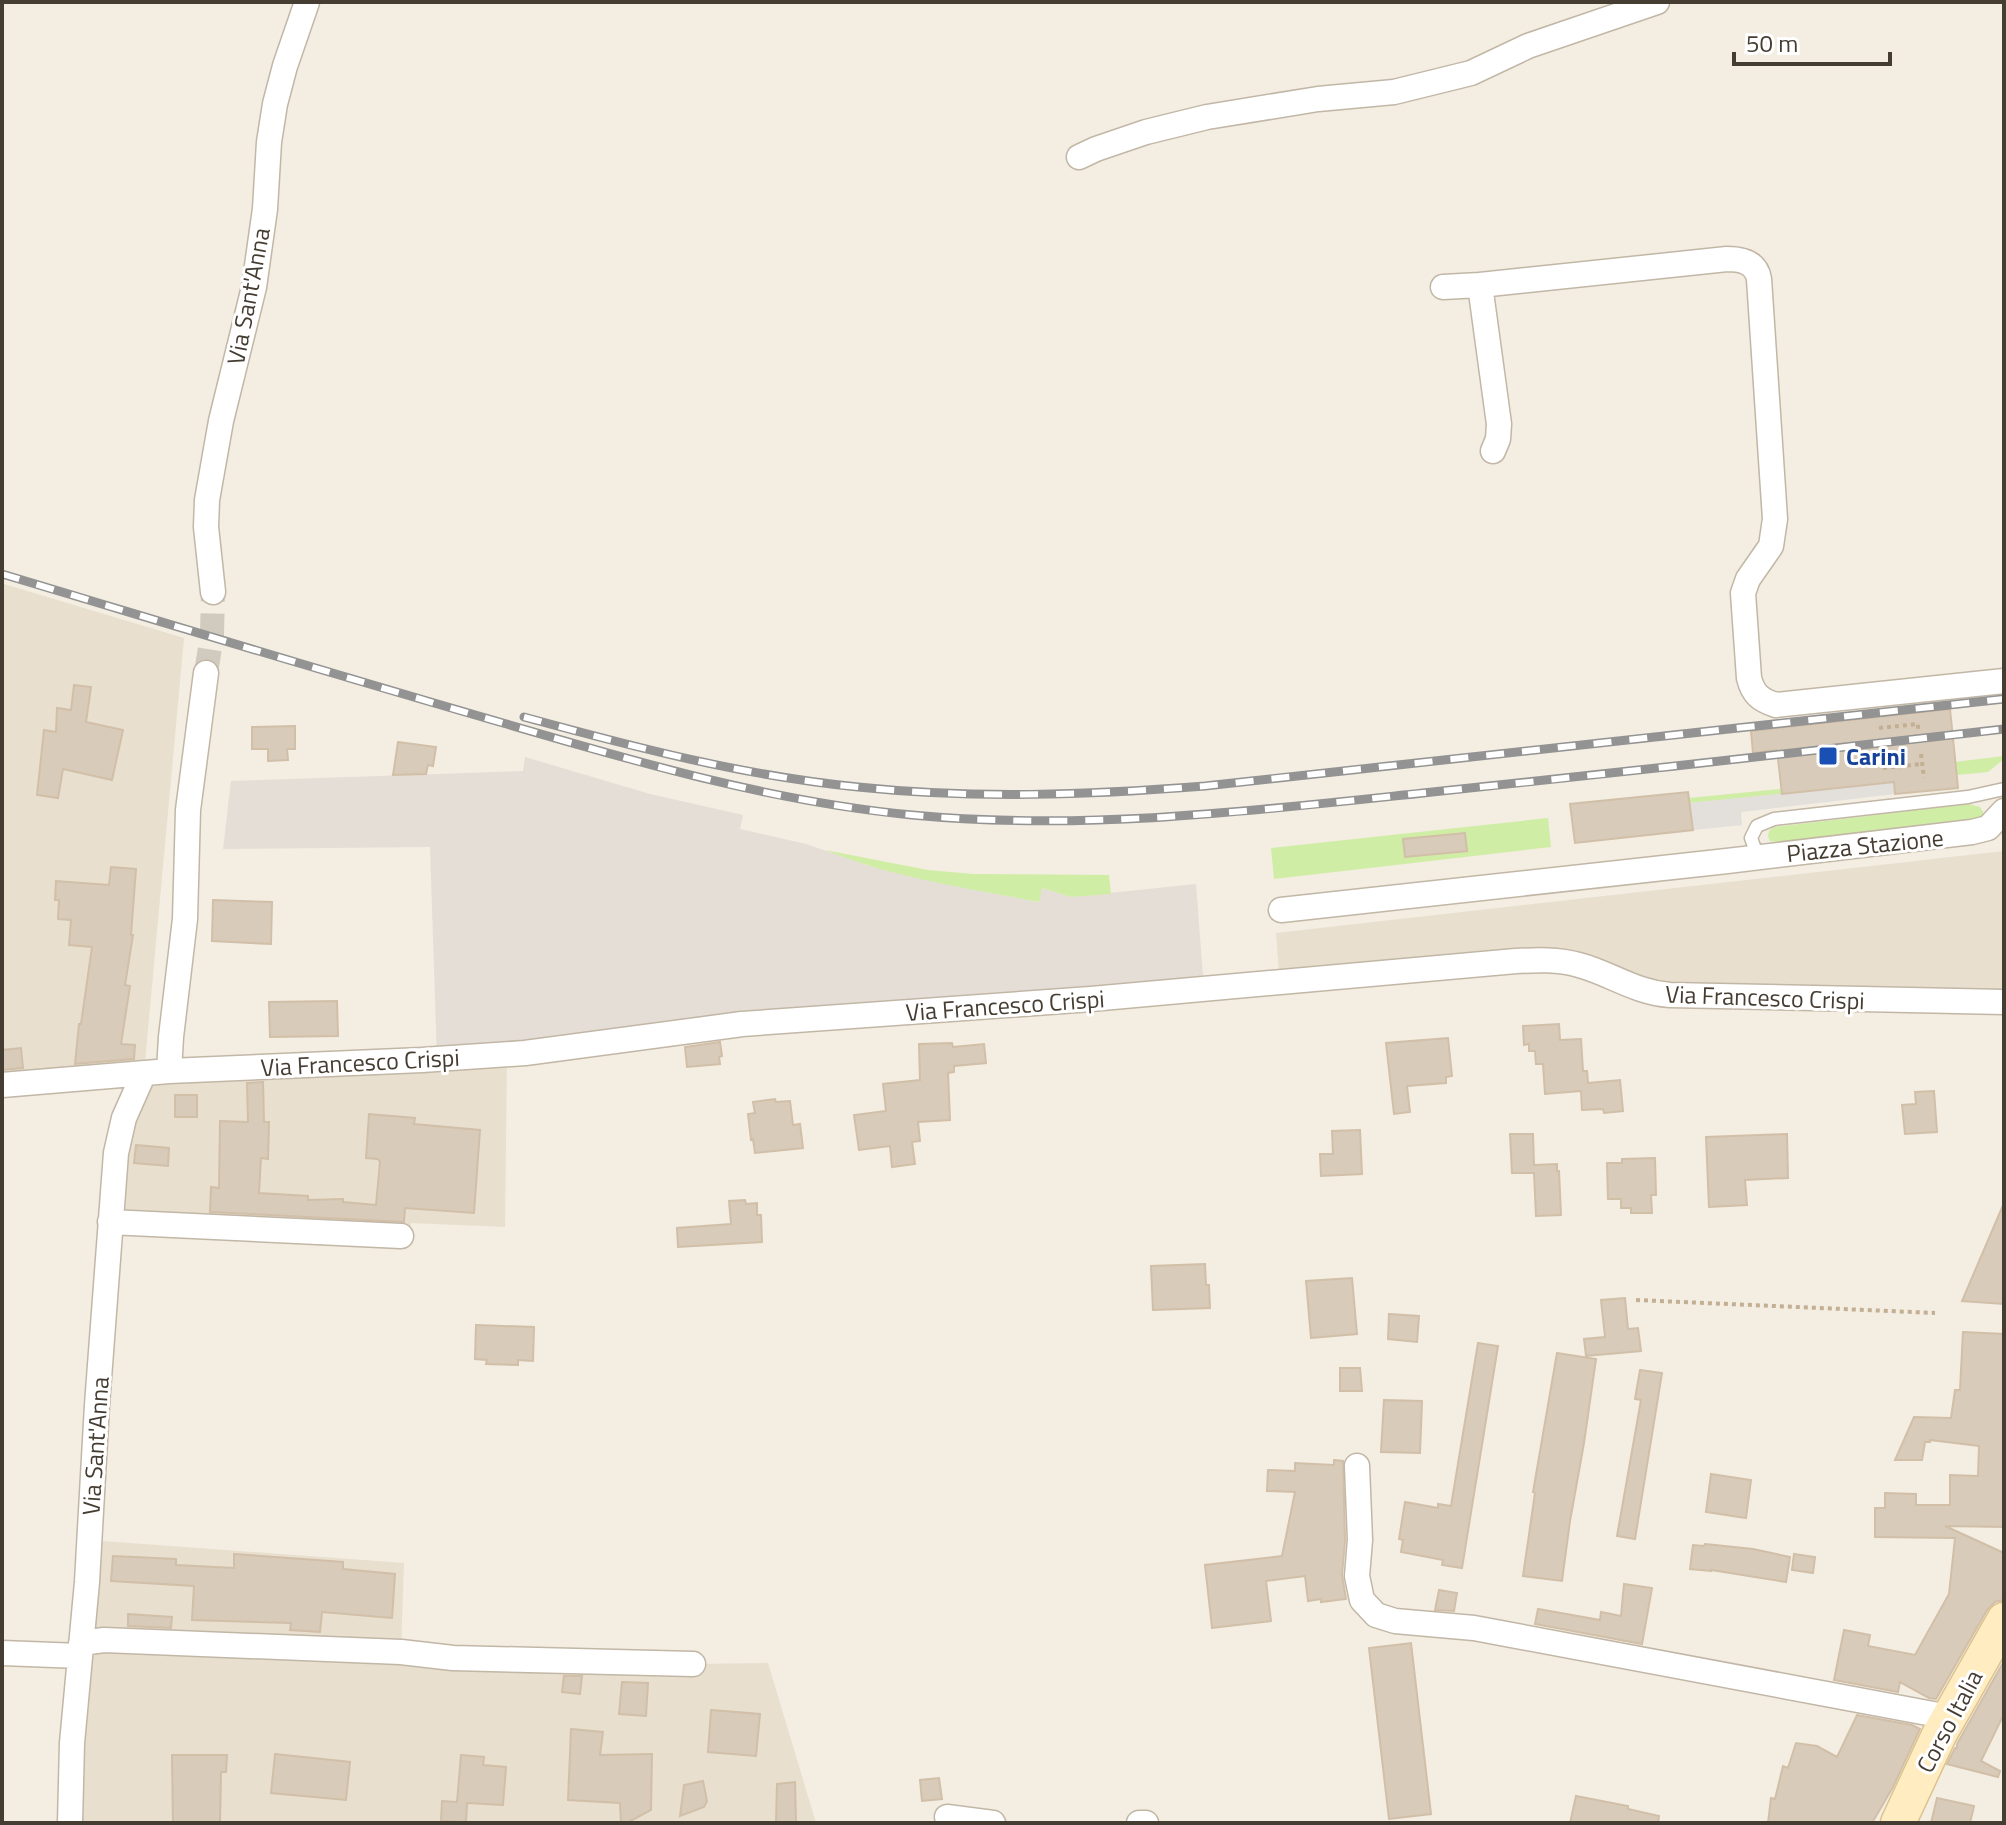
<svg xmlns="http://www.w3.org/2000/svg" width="2006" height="1825" font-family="'Titillium Web',sans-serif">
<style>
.residential{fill:#e8dfcf}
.industrial{fill:#e5ded7}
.green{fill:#d0eda5}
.parking{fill:#e3dfdb}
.building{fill:#d9cbb9;stroke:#d1bfa8;stroke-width:2}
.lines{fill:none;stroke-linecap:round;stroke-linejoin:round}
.street-tunnel{stroke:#d0cabf;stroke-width:24;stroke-dasharray:24 12;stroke-linecap:butt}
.lane-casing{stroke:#c2b7a6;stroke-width:15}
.street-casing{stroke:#c2b7a6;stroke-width:27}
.secondary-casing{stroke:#dcc38d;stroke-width:37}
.path{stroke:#c3af93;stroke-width:4;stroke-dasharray:4 4;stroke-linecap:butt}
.lane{stroke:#fff;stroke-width:12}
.street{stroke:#fff;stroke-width:24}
.secondary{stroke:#ffecc0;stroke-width:34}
.rail-casing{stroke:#939393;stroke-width:9}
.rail{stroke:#fff;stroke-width:6;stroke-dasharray:18;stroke-linecap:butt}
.transit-dot{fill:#1a4fb4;stroke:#fff;stroke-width:3}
.labels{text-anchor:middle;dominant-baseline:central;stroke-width:6;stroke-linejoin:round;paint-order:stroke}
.street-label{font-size:24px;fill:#453c32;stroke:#fff}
.transit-label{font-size:24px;font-weight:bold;fill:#164399;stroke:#fff;text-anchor:start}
</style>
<rect width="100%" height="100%" fill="#f3ede2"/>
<path class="residential" d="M4 584 184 638 144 1073 507 1055 505 1227 411 1223V1240L110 1227 143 1073 2 1085V585Z
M2004 851V992L1658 985 1543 952 1428 957 1279 973 1276 933Z
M89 1540 404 1563 401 1651 693 1664 768 1663 816 1823H70Z"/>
<path class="industrial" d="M525 757 650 794 743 815 740 829 806 844 870 866 928 880 1038 902 1042 888 1071 897 1196 884 1204 989 437 1059 430 847 223 849 231 781 523 771Z"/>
<path class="green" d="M2004 756V759L1988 772 1956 775 1955 762Z
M1781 789 1782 794 1689 803V798Z
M1969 804 1980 807 1983 812V816L1979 819 1777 842 1770 841 1768 836 1769 831 1774 827Z
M1548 818 1551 847 1274 879 1271 848Z
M825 850 928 870 973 874 1109 875 1111 894 1071 897 1042 888 1039 902C967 888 893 878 825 850Z"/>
<path class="parking" d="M1894 782 1895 794 1741 812 1742 825 1693 830 1689 803Z"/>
<path class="building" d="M74 685 91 687 86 722 123 730 112 780 63 769 58 798 37 795 44 730 56 732 57 708 71 710Z
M1950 709 1958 788 1895 794 1894 782 1782 794 1777 750 1753 753 1751 731Z
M295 726V749H287L288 760 268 761V749H252V727Z
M398 742 436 747 433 766 428 765 426 774 393 775Z
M1688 792 1693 830 1575 843 1570 804Z
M1465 833 1467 851 1405 857 1403 839Z
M111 867 136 869 131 935H133L125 985 130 986 121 1044 135 1045 134 1059 75 1064 79 1024H81L92 947 69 945 71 920 58 919 59 900H55L56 881 109 885Z
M213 900 272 902 271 944 212 941Z
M337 1001 338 1036 270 1037 269 1002Z
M1559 1024 1560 1040 1581 1039 1583 1071H1587L1588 1083 1620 1080 1623 1111 1604 1113 1603 1109 1582 1110 1581 1091 1545 1094 1543 1064H1536L1535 1051H1529V1044L1524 1045 1523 1026Z
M1448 1038 1452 1076 1446 1077V1083L1407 1086 1410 1112 1394 1114 1386 1043Z
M720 1042 722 1056 719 1057 720 1064 687 1067 685 1047Z
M952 1043 953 1047 984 1044 986 1063 954 1066V1072L948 1073 950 1120 918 1122 920 1141 912 1142 915 1164 892 1167 890 1146 859 1150 854 1115 886 1111 883 1084 920 1080 919 1044Z
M21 1048 23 1068 2 1070V1050Z
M263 1082 264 1122H269L268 1159 261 1158 259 1193 308 1196V1200L343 1199V1202L376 1205 380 1162 378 1159 366 1158 369 1114 415 1118 414 1124 480 1130 474 1213 405 1208 404 1222 210 1212 211 1187 219 1188 220 1121 248 1122 247 1083Z
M1934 1091 1937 1132 1905 1134 1902 1105 1916 1104 1915 1092Z
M175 1095H197V1117H175Z
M775 1099 776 1102 790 1101 793 1125 800 1124 803 1148 755 1153 753 1139 751 1140 748 1114 755 1113 753 1102Z
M1360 1130 1362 1174 1321 1176 1320 1154H1333L1332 1131Z
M1510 1134H1533L1534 1165 1557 1164V1171H1559L1561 1215 1536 1216 1534 1173H1512Z
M1787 1134 1788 1178 1745 1180 1747 1205 1709 1207 1706 1137Z
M136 1145 169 1148 168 1166 134 1163Z
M1655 1158 1656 1195H1651L1652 1213H1631V1208H1621V1199H1608L1607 1163H1622V1159Z
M745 1200 746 1204 757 1203V1215H761L762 1242 678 1247 677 1228 731 1224 729 1201Z
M2004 1203V1304L1962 1301Z
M1205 1264 1206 1285H1209L1210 1308 1153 1310 1151 1266Z
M1352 1278 1357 1334 1311 1338 1306 1281Z
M1625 1298 1628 1329 1638 1328 1641 1351 1586 1356 1584 1339 1605 1337 1601 1300Z
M1389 1314 1419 1316 1417 1342 1388 1339Z
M476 1325 534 1327 533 1361 518 1360V1365L486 1364 487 1360 475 1359Z
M1963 1332 2004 1334V1527L1945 1526 2004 1553V1600L1995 1602 1987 1610 1936 1699 1929 1698 1900 1682 1898 1692 1834 1680 1844 1630 1870 1635 1868 1646 1915 1655 1949 1594 1955 1538 1875 1537V1508H1885V1493L1916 1494V1505H1950V1475L1978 1476 1979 1446 1930 1440V1442H1925L1922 1460H1895L1914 1417 1951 1418 1955 1390H1960Z
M1478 1343 1498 1346 1462 1568 1442 1565 1443 1560 1401 1552 1403 1540 1399 1539 1405 1502 1438 1508V1504L1451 1506Z
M1557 1353 1596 1359 1584 1443 1570 1521 1562 1581 1523 1576 1535 1493 1533 1492Z
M1340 1368H1360L1362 1391H1340Z
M1640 1370 1662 1373 1635 1539 1617 1536 1641 1400 1635 1399Z
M1384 1400 1422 1401 1420 1453 1381 1452Z
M1334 1460 1343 1461 1345 1541 1342 1575 1346 1599 1321 1602V1599L1308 1601 1305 1576 1266 1581 1271 1621 1212 1628 1205 1565 1282 1556 1295 1492 1267 1491 1268 1470 1295 1471V1463L1334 1465Z
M1711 1474 1751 1480 1746 1518 1706 1512Z
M1705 1544 1753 1549 1790 1557 1786 1582 1711 1570V1571L1690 1569 1693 1545 1704 1546Z
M234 1554 343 1562V1569L395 1574 392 1618 322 1612 320 1632 290 1630 291 1623 192 1620 194 1586 111 1581 113 1556 176 1559V1565L234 1568Z
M1794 1554 1815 1557 1813 1573 1792 1570Z
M1624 1584 1652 1588 1642 1644 1535 1624 1538 1609 1600 1620 1601 1612 1621 1616Z
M1439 1590 1457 1593 1454 1611 1435 1610Z
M128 1614 172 1617 171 1628 128 1626Z
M1411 1643 1431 1814 1389 1819 1369 1648Z
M2004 1661V1714L1981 1761 2000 1771 1998 1777 1947 1764 1955 1748H1957V1744Z
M564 1676H582L580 1694 562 1692Z
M622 1682 648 1683 646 1716 619 1714Z
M711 1710 760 1714 756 1756 708 1752Z
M1857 1715 1912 1725 1920 1729 1893 1787 1872 1823H1768L1771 1798 1775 1799 1783 1766 1788 1768 1796 1743 1817 1746 1837 1757Z
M571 1729 603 1732 600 1755 652 1754 651 1810 627 1823H621L620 1803 568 1800Z
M275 1754 350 1762 346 1800 271 1793Z
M172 1755H227L226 1772H221L220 1823H173Z
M461 1755 484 1757 483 1765 506 1767 503 1805 467 1803 466 1822 441 1821 442 1801 457 1802Z
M939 1778 942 1799 922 1801 920 1780Z
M703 1781 707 1801 704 1807 680 1816 684 1785Z
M795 1782 796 1823H776L777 1784Z
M1576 1796 1628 1806V1809L1659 1816 1658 1823H1570Z
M1937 1798 1974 1806 1970 1823H1931Z"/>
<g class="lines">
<path class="street-tunnel" d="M206 673 212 635 213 592"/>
<defs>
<path id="lane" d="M1767 854 1755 849 1751 838 1757 826 1774 819 1968 797 2004 789"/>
<path id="street" d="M1079 157 1096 149 1146 132 1207 117 1318 99 1394 92 1471 73 1528 46 1657 2
M1480 285 1499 424 1498 439 1493 451
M1443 287 1480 285 1727 259C1741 259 1756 262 1759 279L1775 519 1771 546 1748 579 1743 593 1749 678C1753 694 1760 700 1776 705L2004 681
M213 592 206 527 207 500 221 421 254 287 265 209 269 142 275 104 285 66 307 2
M1281 910 1727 861 1972 832 1988 828 2004 811
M169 1071 171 1037 185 919 188 810 206 673
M2 1085 169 1071 422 1060 525 1053 742 1024 1091 999 1516 961C1537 960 1558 959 1579 965 1612 974 1634 992 1670 995L2004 1002
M110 1222 401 1236
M1357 1466 1360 1540 1357 1576 1362 1600 1376 1615 1395 1621 1474 1628 1949 1717
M81 1643 104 1640 401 1652 453 1658 693 1664
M2 1653 80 1656
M947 1817 993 1823
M70 1823 72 1743 87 1582 97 1405 116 1153 124 1118 144 1073
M1139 1823H1146"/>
<path id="secondary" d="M1898 1823 1939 1735 2004 1620"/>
</defs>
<use href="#lane" class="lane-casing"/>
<use href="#street" class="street-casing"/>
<use href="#secondary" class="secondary-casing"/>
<path class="path" d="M1879 728 1918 724V731
M1921 754 1924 778
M1883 768 1922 764
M1636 1300 1935 1313"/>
<use href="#lane" class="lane"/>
<use href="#street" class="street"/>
<use href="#secondary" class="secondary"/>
<defs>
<path id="rail" d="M2 574C169 624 336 675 503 723 637 762 773 802 912 815 1085 831 1252 811 1423 793 1617 773 1810 751 2004 729
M524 717C634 747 744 776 858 787 973 799 1089 795 1205 786L2004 699"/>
</defs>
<use href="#rail" class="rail-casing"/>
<use href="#rail" class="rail"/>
</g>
<rect class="transit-dot" x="1818" y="746" width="20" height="20" rx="4"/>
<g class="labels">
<g class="street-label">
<text transform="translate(248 296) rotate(-79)">Via Sant'Anna</text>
<text transform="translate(1865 845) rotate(-6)">Piazza Stazione</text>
<text transform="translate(1765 997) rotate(2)">Via Francesco Crispi</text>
<text transform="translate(1005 1005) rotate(-4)">Via Francesco Crispi</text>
<text transform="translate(360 1062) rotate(-3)">Via Francesco Crispi</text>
<text transform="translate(95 1446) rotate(-86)">Via Sant'Anna</text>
<text transform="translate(1949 1721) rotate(-62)">Corso Italia</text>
</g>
<g class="transit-label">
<text x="1846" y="756">Carini</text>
</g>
</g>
<rect width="2006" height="1825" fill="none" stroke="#453c32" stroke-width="8"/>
<path d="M1734 52v12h156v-12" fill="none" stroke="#453c32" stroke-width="4"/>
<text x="1746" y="52" font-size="24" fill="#453c32" stroke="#ffffff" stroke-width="6" paint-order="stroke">50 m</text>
</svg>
